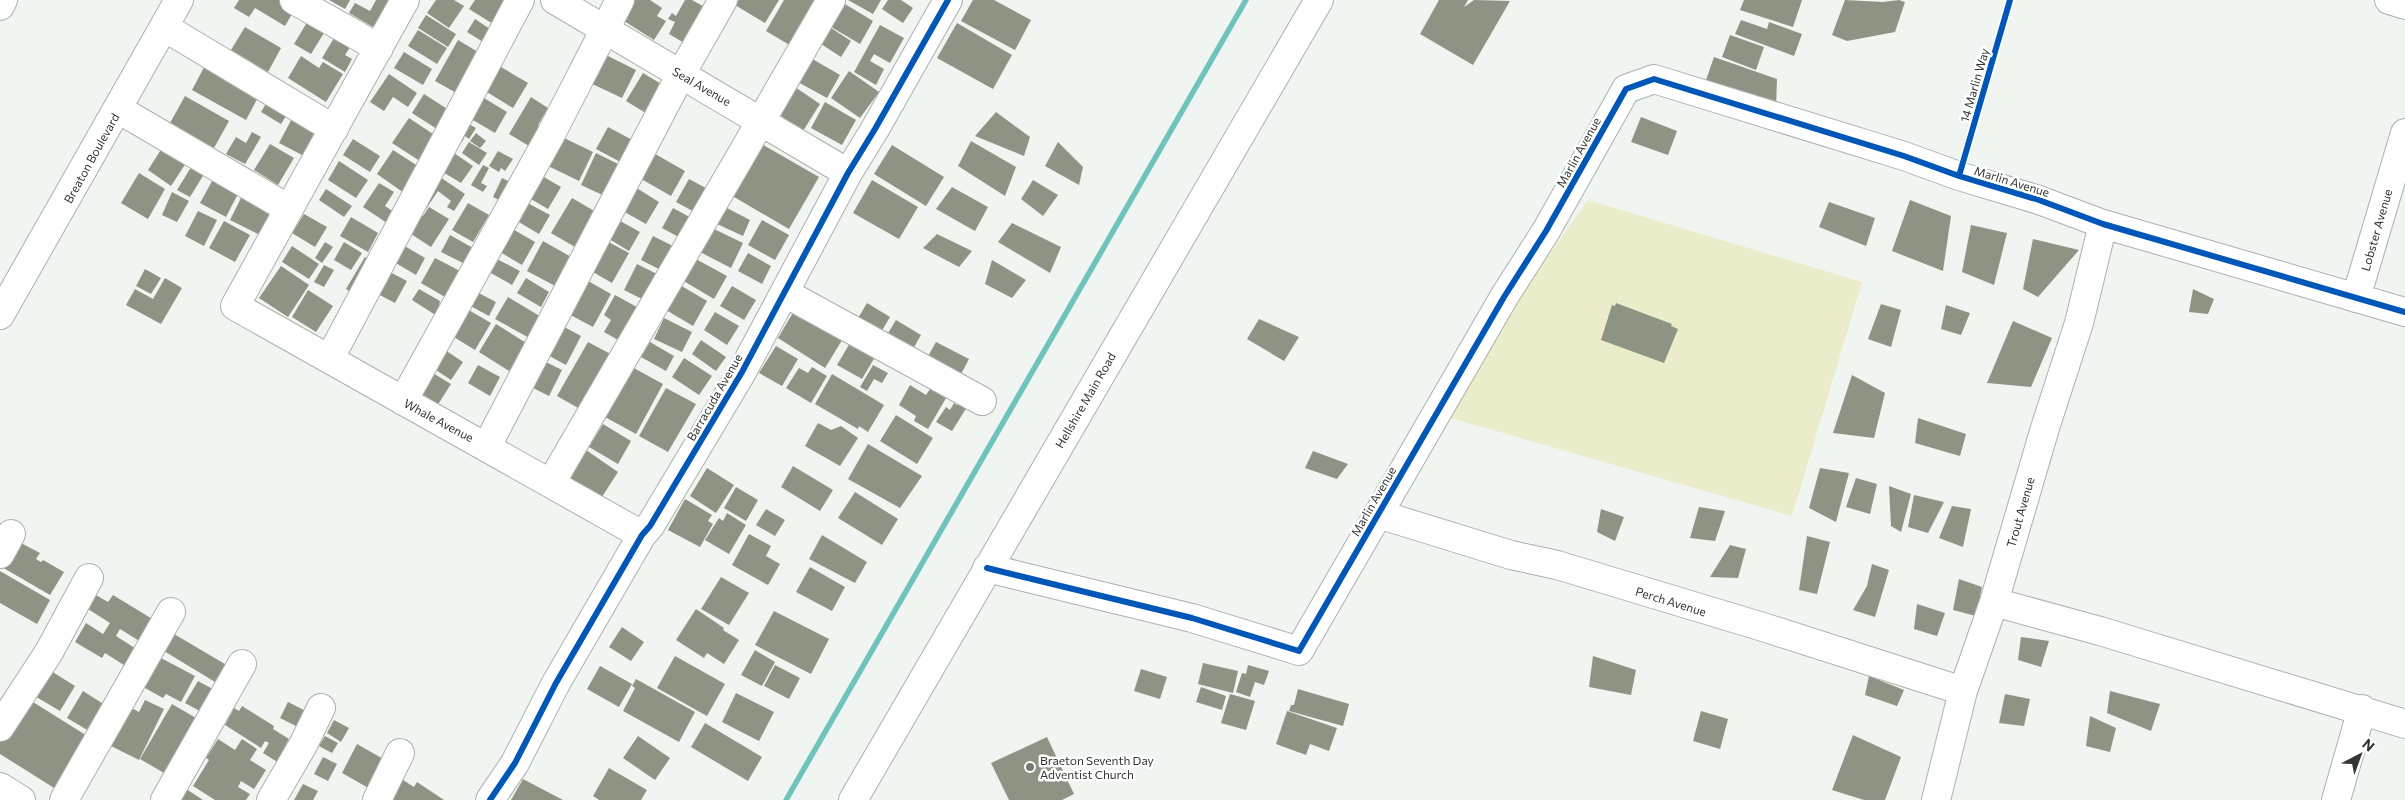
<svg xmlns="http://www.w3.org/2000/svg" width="2405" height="800" font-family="Commissioner,sans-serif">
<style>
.green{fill:#ebecc9}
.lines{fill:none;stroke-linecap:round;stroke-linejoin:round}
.stream{stroke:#6fc3bb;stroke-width:5.5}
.building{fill:#8d9484}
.minor-casing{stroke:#adb0ad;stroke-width:30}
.major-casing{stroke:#adb0ad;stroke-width:30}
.minor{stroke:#fdfefd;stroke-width:28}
.major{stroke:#fdfefd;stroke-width:28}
.cycleway-casing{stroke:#fff;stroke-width:9}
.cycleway{stroke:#0057b8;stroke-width:6}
.poi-dot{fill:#757875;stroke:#fff;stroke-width:2}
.labels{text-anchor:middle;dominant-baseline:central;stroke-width:5;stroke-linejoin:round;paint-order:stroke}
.street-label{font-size:12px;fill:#323532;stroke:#fff}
.poi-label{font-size:12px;fill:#323532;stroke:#fff;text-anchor:start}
</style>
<rect width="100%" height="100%" fill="#f1f5f1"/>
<path class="green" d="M1588 200 1862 282 1792 516 1437 414Z"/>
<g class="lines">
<path class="stream" d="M786 800 1246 0"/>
</g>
<path class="building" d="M239 0H290L298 4 285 26 255 8 249 17 234 8Z
M329 0H350L345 9Z
M376 0H389L373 27 349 13 355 3 370 11Z
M436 0H454L464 6 449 28 427 13Z
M475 0H515L498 27 469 9Z
M633 0H650L662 8 657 16 666 21 654 40 621 19Z
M685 0H692L712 11 691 47 669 34 675 22 668 19 672 13 676 16Z
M739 0H779L765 23 735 5Z
M784 0H821L793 47 766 31Z
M848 0H881L873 14Z
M888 0H901L913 8 903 23 882 9Z
M973 0H994L1031 20 1015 50 961 21Z
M1439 0H1468L1464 7 1474 0 1510 1 1473 65 1420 34Z
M1744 0H1802L1793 27 1740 10Z
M1845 0 1883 2 1899 0 1905 2 1895 32 1847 41 1832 35Z
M840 1 873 21 860 44 826 24Z
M312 14 337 29 331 38 324 33 311 54 294 44Z
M426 15 456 34 448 47 418 28Z
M475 19 496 33 488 45 467 32Z
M1741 20 1767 29 1769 22 1802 34 1794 56 1735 34Z
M957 23 1012 55 993 89 937 58Z
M880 25 904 38 890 63 874 54 870 61 884 69 876 85 854 72Z
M828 26 851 41 841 57 818 42Z
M245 27 281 48 268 72 231 50Z
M340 28 356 38 345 55 352 59 345 72 322 58Z
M418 30 447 48 437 64 408 46Z
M1730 35 1764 47 1756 70 1722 57Z
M458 40 483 55 460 95 435 81Z
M404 52 432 69 423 85 394 68Z
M600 52 636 70 622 98 586 81Z
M301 56 319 68 323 62 343 74 326 102 288 78Z
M809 57 840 75 827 98 796 81Z
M1714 57 1777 79 1776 108 1705 83Z
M209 58 263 88 246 120 192 90Z
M496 64 528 83 513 108 482 89Z
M849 71 879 92 860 118 831 98Z
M643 73 671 90 654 118 626 101Z
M389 74 417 93 408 107 393 97 384 111 370 102Z
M792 85 820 104 803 131 774 111Z
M273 92 293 105 281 124 261 112Z
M424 94 452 112 440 131 412 113Z
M479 95 507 112 495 133 466 116Z
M185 96 229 121 214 148 170 123Z
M531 97 548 108 538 125 546 129 534 149 509 134Z
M825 102 856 120 842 145 811 128Z
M296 111 321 124 304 156 279 143Z
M996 112 1030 137 1024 156 975 136Z
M1641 117 1677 131 1668 155 1631 142Z
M409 118 439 138 423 163 392 143Z
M465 122 476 128 469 139 465 136 462 142 455 137Z
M608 127 638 143 626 165 596 149Z
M252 132 261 137 245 164 226 154 236 137 246 143Z
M476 133 486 141 480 148 470 141Z
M560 136 593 152 579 181 546 165Z
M353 139 380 156 370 172 343 155Z
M971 141 1016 167 1005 196 958 166Z
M469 142 487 153 479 165 462 153Z
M758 142 819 177 789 229 729 194Z
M1058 142 1083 167 1079 185 1045 166Z
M270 144 294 158 278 185 254 170Z
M892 145 944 177 926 206 874 174Z
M162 148 186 163 171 186 148 170Z
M448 149 473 166 461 183 438 169Z
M393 150 421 168 404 193 377 174Z
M498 151 513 159 505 171 501 168 499 172 489 166Z
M650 151 685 171 671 196 636 176Z
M596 153 626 168 611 199 581 185Z
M339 161 368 180 356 198 328 180Z
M193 164 209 166 190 197 177 190Z
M483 165 489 168 481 183 487 186 483 192 471 185Z
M217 172 242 186 226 217 200 203Z
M139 173 165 189 148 219 121 203Z
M537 173 561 187 548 209 524 195Z
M437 175 465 194 454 211 447 207 451 201 438 191 426 209 417 203Z
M502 178 512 183 503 202 493 197Z
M689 179 713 192 700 215 676 202Z
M872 180 918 207 899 239 853 213Z
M1033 180 1058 195 1043 216 1021 199Z
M379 183 394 192 385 206 394 212 387 223 363 207Z
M635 187 659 202 646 224 621 210Z
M952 187 988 207 975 231 936 209Z
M246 188 276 203 260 235 230 220Z
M326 189 352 206 344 217 319 200Z
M172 192 189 201 177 222 162 215Z
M572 198 596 212 575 247 551 233Z
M522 200 550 215 539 234 512 218Z
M1910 200 1951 216 1943 271 1892 251Z
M1829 202 1875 218 1866 246 1819 227Z
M468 203 489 215 473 242 452 230Z
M723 206 750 220 743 236 715 223Z
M429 207 449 219 431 247 405 230 416 212 423 216Z
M673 208 697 221 686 241 662 228Z
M198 211 217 220 204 246 185 236Z
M304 214 327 227 315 247 292 233Z
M351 217 378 233 368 252 340 236Z
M615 218 640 232 629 251 604 236Z
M762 220 789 235 775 260 748 245Z
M224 221 250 235 235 262 209 248Z
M1012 223 1061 247 1050 273 998 242Z
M1971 225 2007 233 1994 285 1962 272Z
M509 227 535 242 522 265 495 249Z
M712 228 743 243 731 268 700 252Z
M937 234 972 251 959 267 923 248Z
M450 235 473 248 465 264 441 252Z
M653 236 681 250 669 274 641 260Z
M603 239 629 253 612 283 586 268Z
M2033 239 2079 250 2038 297 2023 289Z
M543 241 573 258 557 287 527 271Z
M325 242 333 247 322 263 315 258Z
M344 242 362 253 351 270 334 260Z
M403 245 425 258 416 275 394 262Z
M292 246 319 264 309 279 282 262Z
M748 253 771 266 762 284 738 271Z
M489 255 520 271 512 285 482 268Z
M365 257 375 263 356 295 346 289Z
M435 258 460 271 445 297 421 283Z
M694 258 727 276 714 299 682 280Z
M992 260 1026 280 1012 298 985 284Z
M637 264 661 276 648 302 624 290Z
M324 265 334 270 324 287 314 282Z
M281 266 309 285 288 317 259 298Z
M145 269 161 278 151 294 136 286Z
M386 270 407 281 395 303 374 292Z
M581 277 611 294 593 327 563 311Z
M165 278 182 288 161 324 126 305 135 289 153 299Z
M526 278 549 292 541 307 517 293Z
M680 285 707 301 693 326 666 310Z
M732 286 756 300 744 320 720 306Z
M419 289 440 301 437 316 412 300Z
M2193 289 2214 299 2208 314 2189 312Z
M308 290 333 306 316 332 292 317Z
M473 290 496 302 489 316 465 303Z
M615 295 646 312 627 345 604 332 611 320 604 315Z
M508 297 543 318 531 339 495 319Z
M867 303 890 317 877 339 854 325Z
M1616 303 1672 324 1671 326 1678 329 1664 363 1601 340 1612 305 1615 306Z
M1881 304 1901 310 1891 347 1868 339Z
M460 305 491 323 475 350 444 331Z
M1946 305 1970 313 1961 335 1941 329Z
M794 311 844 337 825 368 778 338Z
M715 312 739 326 727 345 704 330Z
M664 318 692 332 682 352 654 339Z
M1259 319 1299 337 1284 361 1247 339Z
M896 320 921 335 908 358 882 343Z
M2013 321 2052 338 2031 387 1987 383Z
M557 323 581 336 566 365 542 352Z
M496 324 526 343 509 371 479 352Z
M701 340 726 357 716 371 692 354Z
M588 342 618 358 587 413 557 396Z
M650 342 674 356 666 371 641 357Z
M936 342 969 359 959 378 926 360Z
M850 343 875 357 862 379 837 365Z
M776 346 798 359 782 386 759 373Z
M442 348 463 362 451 380 430 366Z
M684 358 712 376 699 395 672 377Z
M540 359 562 370 549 396 527 385Z
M478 365 500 377 490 396 468 383Z
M873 365 888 373 882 383 874 379 867 391 860 387Z
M632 367 663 384 636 434 605 417Z
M812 367 827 376 811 403 786 388 799 368 808 373Z
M426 369 451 384 437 406 413 392Z
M832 374 884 405 868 432 859 426 858 429 815 404Z
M1852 375 1885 393 1874 438 1833 433Z
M910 385 926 395 930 389 946 398 928 429 914 421 916 416 899 405Z
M666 388 696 404 668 452 639 436Z
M959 402 967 407 952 431 936 422 946 407 950 410 954 403 957 405Z
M896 415 933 438 917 464 880 441Z
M1918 418 1966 434 1960 456 1915 443Z
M818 423 831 430 841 426 858 438 840 466 805 446Z
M603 424 631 441 618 464 589 447Z
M868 444 922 476 900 508 848 479Z
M586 450 618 472 600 500 568 478Z
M1313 451 1348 464 1337 479 1305 468Z
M793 466 833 490 820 511 781 487Z
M707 468 734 485 716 513 690 496Z
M1820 468 1849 473 1836 522 1809 508Z
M1856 478 1877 484 1870 514 1846 507Z
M1889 486 1911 494 1901 532 1891 526Z
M736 487 758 500 746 521 724 508Z
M855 492 898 519 882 545 838 518Z
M1914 495 1944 502 1928 533 1908 527Z
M685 499 712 515 708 521 713 524 700 547 668 530Z
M1952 506 1971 509 1963 547 1939 538Z
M1699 507 1725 511 1715 541 1690 538Z
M766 509 785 520 775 536 756 525Z
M1601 509 1624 517 1615 541 1597 532Z
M727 513 746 525 729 554 705 540 719 518 723 521Z
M749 534 771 546 766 556 780 564 768 585 732 565Z
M822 535 867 562 855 583 809 559Z
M1807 536 1830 542 1817 594 1799 590Z
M17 541 40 553 36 559 41 562 43 560 64 572 50 595 0 566Z
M1730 545 1746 549 1738 578 1710 577Z
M1872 564 1889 570 1875 617 1853 610 1867 586Z
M810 567 845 587 832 611 796 592Z
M0 571 50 600 37 624 0 603Z
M721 577 749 593 729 625 701 609Z
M1959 579 1982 587 1976 616 1953 610Z
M96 595 108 602 113 595 154 620 141 642 120 629 116 636 138 650 127 667 105 653 102 658 75 642 86 623 103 634 110 623 88 609Z
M1917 604 1945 613 1937 636 1914 629Z
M696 609 724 628 723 630 739 640 724 664 707 653 704 658 676 640Z
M774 611 829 639 811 674 755 645Z
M622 627 644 642 631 661 609 647Z
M174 634 235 670 225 688 164 651Z
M2021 637 2049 641 2041 667 2018 660Z
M755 650 775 662 762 686 741 675Z
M675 656 725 684 707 716 657 688Z
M1593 656 1636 670 1631 695 1589 687Z
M161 658 195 676 181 702 166 694 163 698 145 688Z
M1203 663 1238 671 1233 693 1198 684Z
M775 665 800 678 789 699 764 686Z
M1248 665 1269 671 1264 685 1255 682 1250 697 1236 692 1242 673 1246 674Z
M43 666 75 686 60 711 28 692Z
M600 666 632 684 619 707 587 689Z
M1141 669 1167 677 1160 699 1134 691Z
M1869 676 1904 690 1897 706 1865 695Z
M636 679 695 712 679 742 623 711 635 688 632 686Z
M198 681 220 693 207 715 185 703Z
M1201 687 1226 696 1222 710 1196 702Z
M1298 689 1349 704 1343 726 1289 711 1291 705H1294Z
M83 691 105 705 89 731 67 718Z
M2110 691 2160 704 2151 731 2107 713Z
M736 693 774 712 759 741 722 722Z
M1230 694 1255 701 1246 730 1221 723Z
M2005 694 2030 699 2024 726 1999 723Z
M25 697 92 739 59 791 0 754V738Z
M145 700 164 709 139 760 101 741 120 702 139 712Z
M288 702 310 713 302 729 280 718Z
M172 704 196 718 164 773 140 759Z
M242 706 274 726 273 729 289 739 284 748 287 749 279 763 263 753 269 743 265 741 261 748 225 725 234 708 239 711Z
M1287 711 1337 728 1329 751 1310 744 1306 755 1276 744Z
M1701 711 1728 719 1720 749 1693 741Z
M2090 716 2116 728 2110 752 2086 746Z
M334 720 349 728 341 742 327 733Z
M705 723 762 757 748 781 691 747Z
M1853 735 1901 757 1885 800H1864L1832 790Z
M325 736 338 743 332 753 319 746Z
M638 736 670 758 655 780 623 758Z
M1047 737 1074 794 1062 800H1009L991 763Z
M218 739 235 750 242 739 257 749 250 760 266 770 254 789 241 781 238 787 250 794 246 800H215L193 786 209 760 206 758Z
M357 744 387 761 372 790 342 773Z
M323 757 337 764 328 781 314 774Z
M609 768 647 790 641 800H599L593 796Z
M400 778 414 787 417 782 444 800H386Z
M523 779 563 800H511Z
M303 784 318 791 313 800H294Z
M183 787 203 800H175Z"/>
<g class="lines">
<defs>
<path id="minor" d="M294 0 379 48
M405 0 235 306 642 535
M555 0 848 173
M0 6 3 0
M164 27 334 129
M118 109 289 209
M785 293 982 401
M2356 298 2405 133
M0 315 179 0
M330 358 520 0
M403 401 550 136 620 0
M487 446 681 74 723 0
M551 483 831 0
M1378 514 1511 555 1557 565 1763 627 1963 691
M0 554 11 534
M987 568 1192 618 1299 651 1504 297 1546 231 1626 89 1654 79 1904 156 1959 176 2039 200 2103 224 2405 312
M1994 602 2100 631 2405 724
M0 727 49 652 89 578
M0 787 21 800
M64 800 171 612
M165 800 242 664
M271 800 303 745 321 708
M377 800 400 753
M490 800 515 763 556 683 642 535 650 526 742 372 848 173 875 129 948 0
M1936 800 1963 691 1994 602 2045 428 2079 323 2103 224
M2336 800 2362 709"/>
<path id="major" d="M2389 0 2405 5
M853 800 1319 0"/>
</defs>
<use href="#minor" class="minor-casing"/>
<use href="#major" class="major-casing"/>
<use href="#minor" class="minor"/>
<use href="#major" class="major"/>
<defs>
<path id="cycleway" d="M1959 176 2010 0
M987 568 1192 618 1299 651 1504 297 1546 231 1626 89 1654 79 1904 156 1959 176 2039 200 2103 224 2405 312
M490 800 515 763 556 683 642 535 650 526 742 372 848 173 875 129 948 0"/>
</defs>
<use href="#cycleway" class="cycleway-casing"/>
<use href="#cycleway" class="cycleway"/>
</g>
<circle class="poi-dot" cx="1030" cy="767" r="5"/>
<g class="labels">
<g class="street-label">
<text transform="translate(1974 85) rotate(-74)">14 Marlin Way</text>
<text transform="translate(702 86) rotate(30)">Seal Avenue</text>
<text transform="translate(1578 152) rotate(-61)">Marlin Avenue</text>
<text transform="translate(91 158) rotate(-61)">Breaton Boulevard</text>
<text transform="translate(2012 181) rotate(17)">Marlin Avenue</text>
<text transform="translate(2376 230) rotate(-74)">Lobster Avenue</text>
<text transform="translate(714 397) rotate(-60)">Barracuda Avenue</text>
<text transform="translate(1085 400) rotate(-60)">Hellshire Main Road</text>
<text transform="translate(439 420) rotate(28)">Whale Avenue</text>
<text transform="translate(1373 501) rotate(-60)">Marlin Avenue</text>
<text transform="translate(2020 512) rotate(-74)">Trout Avenue</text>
<text transform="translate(1671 601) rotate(17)">Perch Avenue</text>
</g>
<g class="poi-label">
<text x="1040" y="760">Braeton Seventh Day<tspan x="1040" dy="14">Adventist Church</tspan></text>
</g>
</g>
<g transform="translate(2360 755) rotate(41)" stroke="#ffffff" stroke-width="4" paint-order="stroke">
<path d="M0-4L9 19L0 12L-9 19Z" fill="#323532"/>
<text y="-8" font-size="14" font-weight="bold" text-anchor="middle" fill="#323532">N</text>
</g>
</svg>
